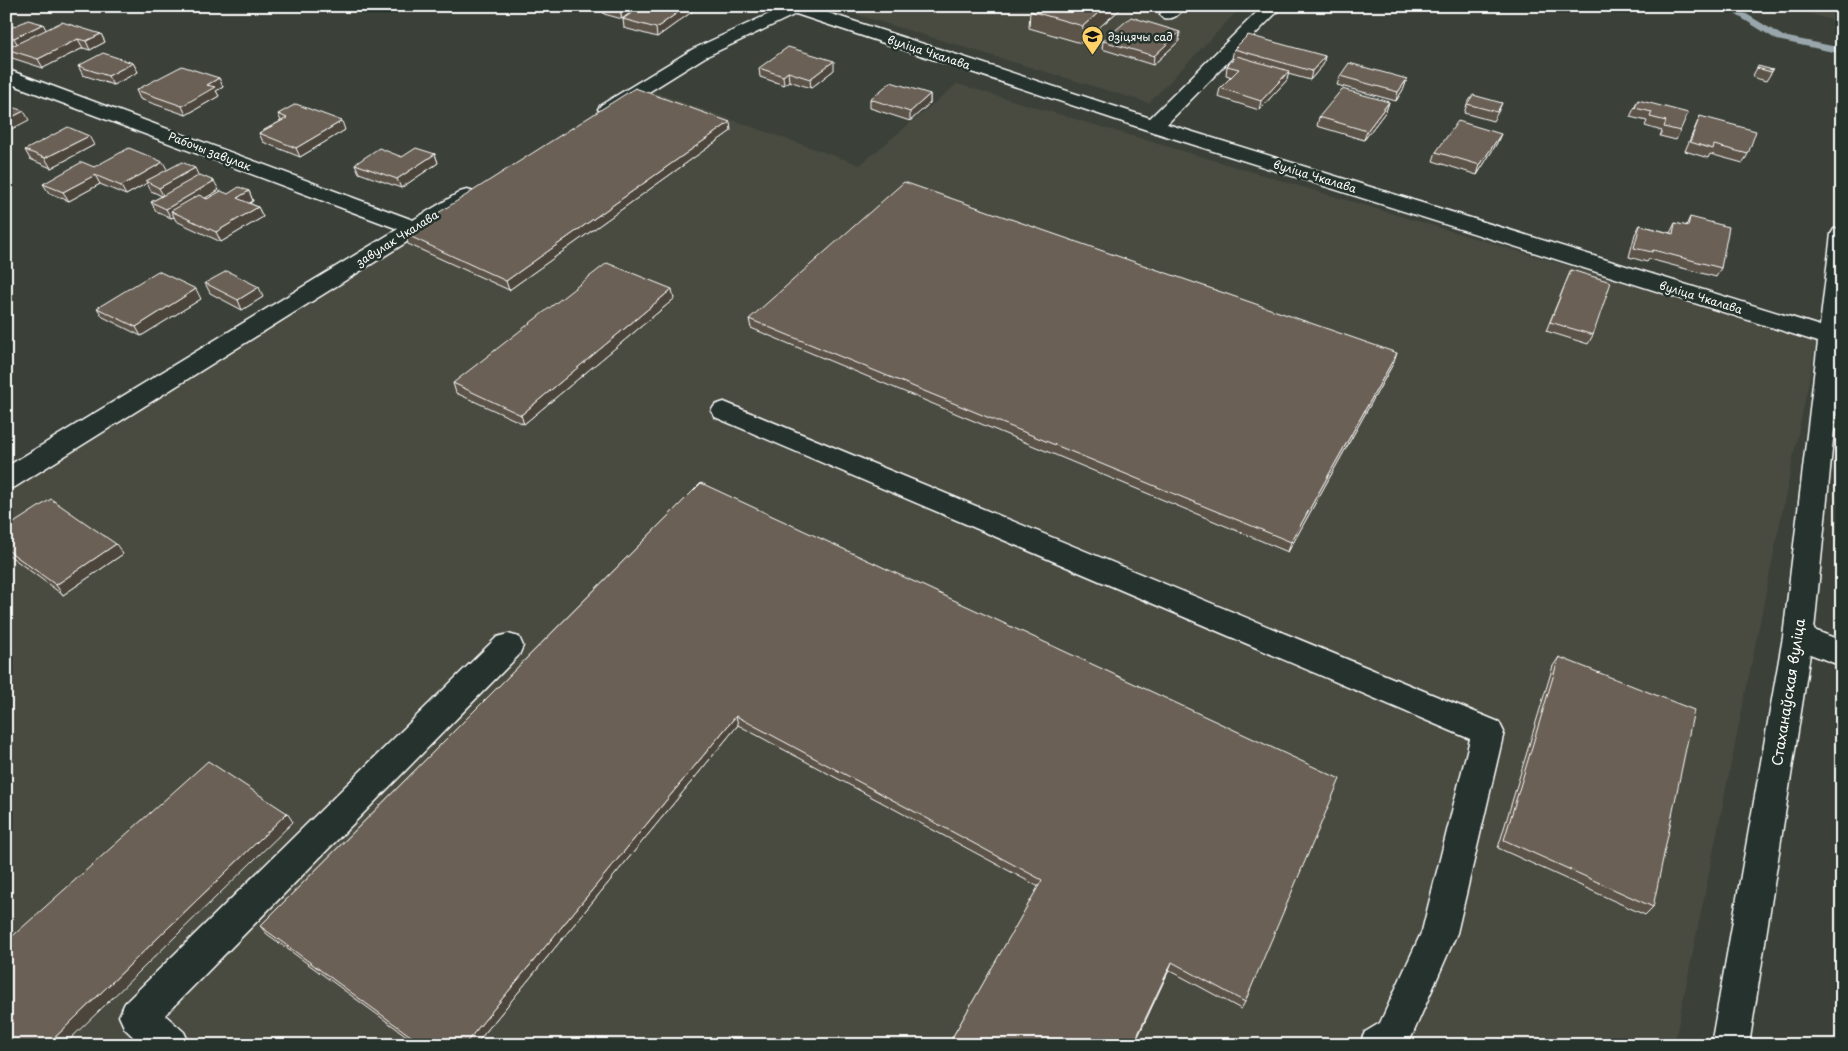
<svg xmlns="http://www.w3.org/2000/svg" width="1848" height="1051" font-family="'Playpen Sans',sans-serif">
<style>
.built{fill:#494b41}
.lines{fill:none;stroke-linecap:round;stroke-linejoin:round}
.stream{fill:#99a6ac;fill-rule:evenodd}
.minor-casing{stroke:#fff;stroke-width:3}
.minor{fill:#26332d;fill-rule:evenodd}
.wall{fill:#5c5348;stroke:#fff}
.shaded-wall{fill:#4b443b;stroke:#fff}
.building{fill:#6b6154;stroke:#fff}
.labels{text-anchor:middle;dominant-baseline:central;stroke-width:5;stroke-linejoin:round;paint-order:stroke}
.far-poi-label{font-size:11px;fill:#fff;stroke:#26332d;text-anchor:start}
.far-street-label{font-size:11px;fill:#fff;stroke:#26332d}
.street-label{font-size:14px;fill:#fff;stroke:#26332d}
</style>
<rect width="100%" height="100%" fill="#3b4139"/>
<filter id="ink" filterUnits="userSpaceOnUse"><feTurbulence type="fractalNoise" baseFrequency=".02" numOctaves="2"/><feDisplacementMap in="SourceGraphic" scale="10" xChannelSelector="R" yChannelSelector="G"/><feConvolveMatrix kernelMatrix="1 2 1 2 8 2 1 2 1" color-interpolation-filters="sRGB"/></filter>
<g filter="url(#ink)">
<path class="built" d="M828 6H1242L1149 103Z
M1784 6H1842V23Z
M957 84 1817 340 1674 1045H6V492L645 89 860 165Z"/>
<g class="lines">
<path class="stream" d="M1722 6H1733L1783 36 1842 48V54L1777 40Z"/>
<defs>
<path id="minor" d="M781 6H807L1150 118 1260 9 1258 6H1278L1277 12 1167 124 1820 326 1831 234 1834 229 1842 228V349L1814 630 1842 641V666L1810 654 1749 1045H1711L1783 637 1818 342 1147 130 796 14 705 57 615 113H601L598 109 601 105 693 49 782 8Z
M1167 6H1185C1179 15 1174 20 1163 18L1160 14Z
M6 69 413 220 460 192 467 190 474 192 477 196 474 200 15 487 6 489V467L398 229 6 82Z
M724 402 1499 722 1504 732 1457 933 1408 1045H1359L1365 1032 1380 1023 1422 931 1470 739 715 417 711 411 715 405Z
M508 634 519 637 523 646 519 655 165 1015 184 1032 190 1045H142L125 1029 119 1016 125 1003 497 637Z"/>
</defs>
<use href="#minor" class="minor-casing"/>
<use href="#minor" class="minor"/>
</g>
<path class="wall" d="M602 6H639L622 19 604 14Z
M1124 6 1081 43 1029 28 1030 11Z
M693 11 657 37 624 28 623 19Z
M43 24 46 30 101 34 105 42 90 50 83 48 43 68 12 58 6 49 14 45 6 43V30Z
M1103 41H1179L1153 65 1102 49Z
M1234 49 1325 56 1323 65 1310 80 1288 74 1287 80 1259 110 1218 97 1220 88 1232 77 1226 75 1227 66 1234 59 1232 58Z
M133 63 138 72 113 85 83 75 78 66Z
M759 68 834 70 811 88 789 81 784 85 760 77Z
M1757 68 1773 70 1766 81 1752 77Z
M1340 76 1407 79 1404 88 1396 101 1337 85Z
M219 78 223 87 216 91 219 96 186 115 140 99 136 90Z
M930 94V103L910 121 870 108V99Z
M1638 100 1680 131 1676 140 1660 136 1662 131 1645 126 1647 121 1630 117Z
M1389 102 1386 111 1364 140 1317 126 1319 117Z
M1502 103 1498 112 1493 121 1464 113 1467 104Z
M278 114 345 130 300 157 263 142 259 133 281 121Z
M1700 116 1748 154 1743 163 1710 154 1708 158 1685 151Z
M731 131 509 290 408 244 405 234Z
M1497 143 1477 175 1433 161 1436 152Z
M94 145 51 168 30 159 25 150Z
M435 154 438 163 401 188 359 173 355 164 402 157Z
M94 167 167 170 198 175 219 190 205 198 207 199 228 194 249 191 253 201 249 203 258 207 263 217 221 242 176 221 174 217 171 218 156 211 151 202 162 196 151 191 147 183 126 195 100 184 69 201 49 193 43 184Z
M1690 217 1721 268 1716 277 1649 259 1647 262 1629 257 1635 234 1640 225 1670 233 1675 223 1686 226Z
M1571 270 1593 335 1588 344 1546 331Z
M205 283 263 297 242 310 210 293Z
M201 299 141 336 103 317 97 308Z
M674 299 524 424 456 393 453 383Z
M749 319 1394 362 1288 552 751 328Z
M701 483 1245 1002 1241 1009 1169 970 1134 1045H948L1039 887 738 725 475 1045H419L267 934 260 926Z
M6 528 123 554 63 595 6 553Z
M1559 657 1653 907 1645 915 1498 848 1553 666Z"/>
<path class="shaded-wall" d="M6 6H16L6 11Z
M626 6H639L622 19 620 10Z
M687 6H692L693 11 657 37 656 28Z
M1106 6H1124L1081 43 1083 26Z
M43 24 48 33 19 47 14 38Z
M1180 32 1179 41 1153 65 1154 56Z
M101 34 105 42 90 50 86 41Z
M78 39 83 48 43 68 38 59Z
M1325 56 1323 65 1310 80 1312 71Z
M834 61V70L811 88 810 79Z
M133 63 138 72 113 85 108 76Z
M1289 71 1287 80 1259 110 1261 101Z
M788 72 789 81 784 85 783 76Z
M219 78 223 87 216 91 219 96 186 115 182 106 207 85Z
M1407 79 1404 88 1396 101 1398 92Z
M930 94V103L910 121V112Z
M1389 102 1386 111 1364 140 1367 131Z
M24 111 29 120 6 132V120Z
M342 121 345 130 300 157 296 148Z
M730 122 731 131 509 290 506 281Z
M1501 134 1497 143 1477 175 1480 165Z
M89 136 94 145 51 168 45 158Z
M435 154 438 163 401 188 397 179Z
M163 162 168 171 146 181 147 183 126 195 121 186Z
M195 168 199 177 164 197 159 188Z
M95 175 100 184 69 201 63 192Z
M214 181 219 190 178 214 171 211 174 217 171 218 166 209Z
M249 191 253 201 242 207 237 198Z
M258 207 263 217 221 242 216 232Z
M259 287 263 297 242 310 238 300Z
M196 289 201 299 141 336 136 327Z
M672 289 674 299 524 424 521 415Z
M1397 353 1394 362 1288 552 1291 542Z
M116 544 123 554 63 595 56 585Z
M736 716 738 725 475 1045H464Z
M287 813 293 822 64 1045H47Z
M1172 962 1169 970 1134 1045H1133Z"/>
<path class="building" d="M606 6H626L620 10Z
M641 6H687L656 28 623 19Z
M1036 6H1106L1083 26 1030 11Z
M1131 17 1180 32 1154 56 1103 41Z
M28 20 43 24 14 38 6 36V30Z
M62 22 101 34 86 41 78 39 38 59 6 49Z
M1248 35 1325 56 1312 71 1234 49Z
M788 47 834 61 810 79 788 72 783 76 759 68Z
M103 53 133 63 108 76 78 66Z
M1237 56 1289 71 1261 101 1220 88 1239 69 1227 66Z
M1349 63 1407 79 1398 92 1340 76Z
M182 66 219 78 207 85 215 87 182 106 136 90Z
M1758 66 1773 70 1771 72 1757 68Z
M891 82 930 94 910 112 870 99Z
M635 88 730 122 506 281 405 234Z
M1342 89 1389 102 1367 131 1319 117Z
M1473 95 1502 103 1497 112 1467 104Z
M1638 100 1688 113 1680 131 1664 127 1666 121 1650 117 1652 112 1635 108Z
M296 104 342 121 296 148 259 133 287 118 278 114Z
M6 105 24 111 6 120Z
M1700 116 1756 131 1748 154 1714 145 1713 149 1690 142Z
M1458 121 1501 134 1480 165 1436 152Z
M68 127 89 136 45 158 25 150Z
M129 148 163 162 121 186 95 175 63 192 43 184 82 162 94 167Z
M379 148 402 157 416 148 435 154 397 179 355 164Z
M182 162 195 168 159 188 146 181Z
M200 175 214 181 166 209 151 202Z
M904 182 1397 353 1291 542 749 319Z
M239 187 249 191 237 198 258 207 216 232 171 211 199 195 207 199 221 191 228 194Z
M1690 217 1729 227 1721 268 1653 250 1652 252 1634 248 1640 225 1673 234 1675 223 1688 226Z
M607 263 672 289 521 415 453 383Z
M1571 270 1611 282 1593 335 1550 322Z
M158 271 196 289 136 327 97 308Z
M227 271 259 287 238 300 205 283Z
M701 483 1340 779 1245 1002 1172 962 1133 1045H948L1042 880 736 716 464 1045H423L260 926Z
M51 499 116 544 56 585 6 549V528Z
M1559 657 1694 710 1653 907 1504 840Z
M208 761 287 813 47 1045H6V942Z"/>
</g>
<defs>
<symbol id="school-pin" viewBox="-11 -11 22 30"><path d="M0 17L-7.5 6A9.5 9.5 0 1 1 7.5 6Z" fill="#ffd166" stroke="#26332d"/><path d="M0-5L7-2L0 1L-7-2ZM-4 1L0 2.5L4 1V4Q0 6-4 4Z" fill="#111"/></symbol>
</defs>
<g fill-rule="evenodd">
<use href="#school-pin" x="1080" y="24" width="25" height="34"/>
</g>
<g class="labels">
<g class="far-poi-label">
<text x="1108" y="36">дзіцячы сад</text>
</g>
<g class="far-street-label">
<text transform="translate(929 52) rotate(18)">вуліца Чкалава</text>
<text transform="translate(210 151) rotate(21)">Рабочы завулак</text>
<text transform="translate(1315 176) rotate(17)">вуліца Чкалава</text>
<text transform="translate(397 238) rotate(-32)">завулак Чкалава</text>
<text transform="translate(1701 297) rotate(17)">вуліца Чкалава</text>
</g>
<g class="street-label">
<text transform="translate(1788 692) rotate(-81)">Стаханаўская вуліца</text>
</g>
</g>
<rect width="1848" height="1051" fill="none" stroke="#26332d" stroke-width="25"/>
<rect x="12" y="12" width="1823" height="1026" fill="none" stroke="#fff" stroke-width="2" filter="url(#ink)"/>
</svg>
